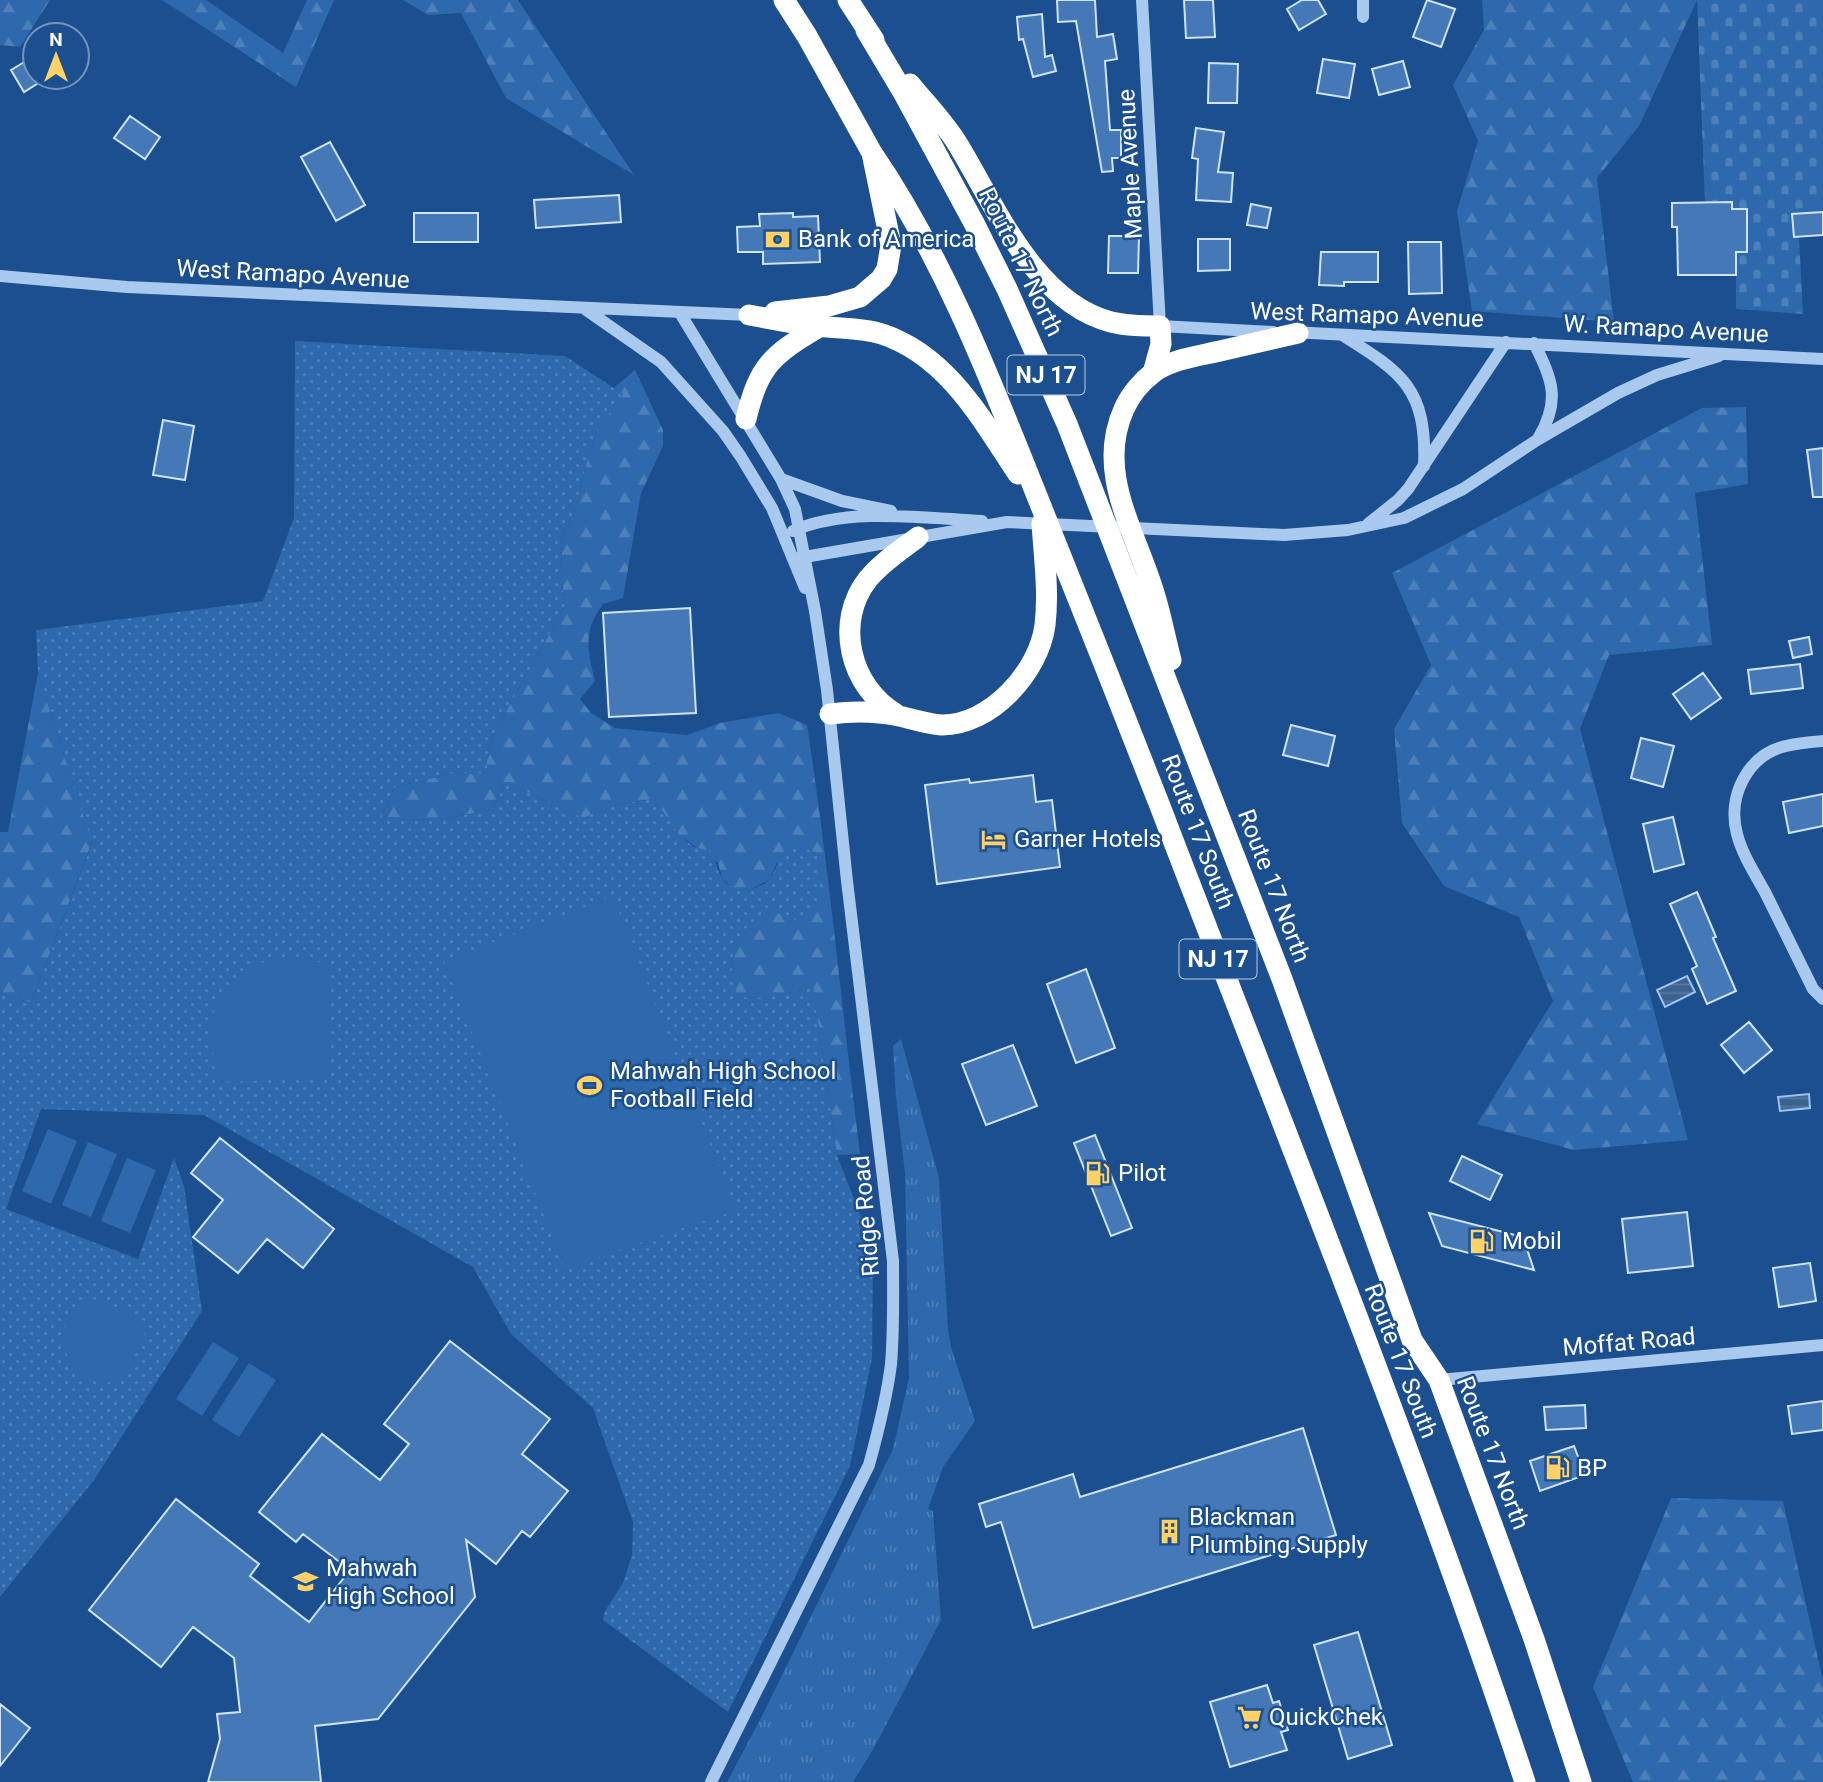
<svg xmlns="http://www.w3.org/2000/svg" width="1823" height="1782" font-family="Roboto,sans-serif">
<style>
.grass{fill:url(#grass-tufts)}
.forest{fill:url(#forest-firs)}
.cemetery{fill:url(#cemetery-stones)}
.park{fill:url(#park-dots)}
.pitch{fill:#2e69ad}
.water{fill:url(#water-rules);stroke:#9cc4f0;stroke-width:2}
.building{fill:#4478b7;stroke:#cfe3fa;stroke-width:2}
.lines{fill:none;stroke-linecap:round;stroke-linejoin:round}
.minor{stroke:#a9c9ee;stroke-width:12}
.highway{stroke:#fff;stroke-width:21}
.labels{text-anchor:middle;dominant-baseline:central;stroke-width:5;stroke-linejoin:round;paint-order:stroke}
.shield{fill:#1b4f8f;stroke:#bbcadd;stroke-width:2}
.shield-label{font-size:23px;font-weight:bold;fill:#fff}
.street-label{font-size:24px;fill:#fff;stroke:#1b4f8f}
.poi-label{font-size:24px;fill:#fff;stroke:#1b4f8f;text-anchor:start}
</style>
<defs>
<pattern id="grass-tufts" width="24" height="20" patternUnits="userSpaceOnUse" patternTransform="scale(1.75)"><rect width="24" height="20" fill="#2e69ad"/><path d="M3 7l-1-3M5 7V3M7 7l1-3M15 17l-1-3M17 17v-4M19 17l1-3" fill="none" stroke="#4d80b9"/></pattern>
<pattern id="forest-firs" width="22" height="20" patternUnits="userSpaceOnUse" patternTransform="scale(1.75)"><rect width="22" height="20" fill="#2e69ad"/><path d="M5 1l3.5 6h-7zM16 11l3.5 6h-7z" fill="#4d80b9"/></pattern>
<pattern id="cemetery-stones" width="16" height="16" patternUnits="userSpaceOnUse" patternTransform="scale(1.75)"><rect width="16" height="16" fill="#2e69ad"/><path d="M2 7V4a2 2 0 0 1 4 0v3zM10 15v-3a2 2 0 0 1 4 0v3z" fill="#4d80b9"/></pattern>
<pattern id="park-dots" width="8" height="8" patternUnits="userSpaceOnUse" patternTransform="scale(1.75)"><rect width="8" height="8" fill="#2e69ad"/><path d="M2 2h.1M6 6h.1" fill="none" stroke="#4d80b9" stroke-width="1.8" stroke-linecap="round"/></pattern>
<pattern id="water-rules" width="6" height="5" patternUnits="userSpaceOnUse" patternTransform="scale(1.75)"><rect width="6" height="5" fill="#3c6290"/><path d="M0 2.5h6" fill="none" stroke="#597aa1"/></pattern>
</defs>
<rect width="100%" height="100%" fill="#1b4f8f"/>
<path class="grass" d="M901 1039 939 1178 948 1329 951 1347 975 1421 943 1467 928 1509 933 1511 941 1620 874 1748 853 1782H727L763 1714 893 1449 909 1378 905 1173 896 1098 893 1046Z"/>
<path class="forest" d="M0 0H50L20 47 0 45Z
M162 0H206L283 53 307 0H334L296 87Z
M403 0H518L634 175 506 98 461 13 428 15Z
M1482 0H1697L1639 126 1597 178 1614 322 1472 311 1457 211 1478 141 1453 85 1484 30Z
M635 370 663 430V446L641 493 623 598 603 604C583 631 587 649 595 681L580 699 591 713 615 728 687 735 720 723 778 713 807 725C829 867 842 1011 860 1154L837 1155 813 987 768 998 736 997 731 962 742 931 770 909 797 921 777 862 770 879 750 890 733 889 722 878 718 863 679 835 654 799 619 804 583 818 506 782 492 809C451 819 423 823 381 816L395 787 454 773 487 774V760L494 733 565 606 561 574 562 535 575 513 586 464 596 433 622 394 614 388Z
M1746 407 1748 484 1695 493 1712 645 1609 655 1580 729 1688 1140 1574 1150 1477 1124 1553 1001 1519 917 1444 886 1402 823 1394 729 1431 665 1392 573 1702 408Z
M38 673 92 842 31 1003 0 993V832H8Z
M1671 1498 1783 1501 1823 1681V1782H1633L1593 1687Z"/>
<path class="cemetery" d="M1697 0H1823V212L1792 214 1794 237H1799L1803 314 1736 309V252L1747 251V209H1732V202L1705 203Z"/>
<path class="park" d="M295 341 565 356 623 394 596 433 586 464 575 513 562 535 561 574 565 606 494 733 487 760V774L454 773 395 787 381 816C423 823 451 819 492 809L506 782 583 818 619 804 654 799 679 835 694 847 711 851C716 860 717 870 722 878 732 895 760 892 771 877 776 869 779 859 784 851L800 848 819 853 821 909 797 921 770 910 742 931 731 962 737 997 768 998 813 987 837 1155 873 1248 872 1358 850 1466 728 1712 603 1620 605 1611 623 1583 632 1555 633 1522 593 1408 511 1334 473 1267 204 1115 41 1109 6 1209 138 1259 174 1158 184 1186 202 1311 94 1480 0 1597V993L31 1003 92 843 38 673 36 630 263 601 294 518Z"/>
<path class="pitch" d="M613 896 736 1210 565 1269 444 961Z
M310 959 327 965 331 1078 223 1082 214 1067 211 1027 214 1009 222 995 252 966 271 960Z
M48 1129 77 1141 51 1204 22 1191Z
M88 1142 117 1154 91 1217 62 1205Z
M127 1158 156 1170 130 1233 101 1221Z
M95 1299 149 1323 124 1380C59 1398 43 1312 95 1299Z
M213 1342 239 1358 202 1416 176 1399Z
M249 1363 276 1380 239 1437 212 1420Z"/>
<path class="water" d="M1687 976 1695 992 1665 1007 1657 990Z
M1809 1094 1810 1108 1780 1111 1778 1097Z"/>
<path class="building" d="M1057 0H1095L1097 37 1113 34 1117 59 1105 61 1110 130H1121V158H1112L1113 171 1102 172 1076 21 1058 22Z
M1184 0H1213L1215 37 1186 38Z
M1302 0H1318L1326 14 1299 30 1287 9Z
M1427 0 1455 9 1441 47 1413 37Z
M1042 14 1045 57 1052 55 1056 71 1033 77 1023 39 1019 40 1017 17Z
M1323 59 1355 64 1349 98 1317 93Z
M26 61 40 82 24 92 11 70Z
M1403 61 1410 87 1379 95 1372 69Z
M1209 63 1238 64 1237 103H1208Z
M130 116 160 137 145 159 114 138Z
M1196 128 1224 132 1218 172 1233 173 1231 202 1196 200 1198 159 1192 158Z
M330 142 365 205 336 221 301 157Z
M619 195 621 222 536 228 534 200Z
M1732 202V209H1747V252H1736V275H1678L1677 227H1672V203Z
M1251 204 1271 208 1267 228 1247 225Z
M1823 212V235L1794 237 1792 214Z
M414 213H478V242H414Z
M793 213V217L818 216 820 262 763 264V252H738L737 227 760 226 759 214Z
M1109 236H1139L1138 273H1108Z
M1198 239H1230V270L1198 271Z
M1408 242H1441L1442 293 1409 294Z
M1321 252H1378V282H1344V286L1319 285Z
M163 420 194 426 185 480 153 475Z
M1823 448V497H1813L1807 450Z
M690 608 696 713 609 717 603 613Z
M1809 637 1812 654 1793 658 1789 641Z
M1800 664 1803 688 1751 694 1748 670Z
M1703 673 1721 698 1691 719 1673 694Z
M1291 725 1335 736 1328 766 1283 755Z
M1641 738 1674 746 1663 787 1631 778Z
M1033 775 1036 802 1052 800 1060 867 937 884 925 785 969 779 970 783Z
M1823 794V826L1789 833 1783 802Z
M1673 817 1684 864 1654 872 1643 824Z
M1697 892 1716 937 1713 938 1736 991 1707 1004 1692 969 1697 966 1670 904Z
M1086 969 1115 1048 1076 1063 1047 984Z
M1749 1022 1772 1050 1744 1073 1721 1045Z
M1013 1045 1037 1106 986 1125 962 1064Z
M1095 1135 1132 1228 1111 1236 1074 1143Z
M220 1138 334 1229 303 1268 267 1239 238 1273 193 1237 223 1200 191 1173Z
M1462 1156 1502 1175 1490 1200 1450 1181Z
M1687 1212 1693 1266 1628 1273 1622 1219Z
M1429 1213 1523 1237 1534 1270 1442 1246Z
M1810 1263 1816 1301 1779 1307 1773 1268Z
M450 1341 550 1419 522 1454 568 1491 530 1537 522 1531 496 1564 466 1540 475 1597 378 1719 315 1726 321 1782H208L220 1739 217 1714 240 1712 234 1658 193 1627 161 1667 89 1610 176 1499 259 1564 250 1576 309 1622 350 1570 303 1534 296 1542 259 1512 322 1434 380 1480 409 1444 384 1424Z
M1823 1401V1430L1792 1434 1788 1406Z
M1585 1405 1586 1428 1546 1430 1544 1407Z
M1303 1428 1336 1535 1033 1628 1001 1522 986 1527 979 1504 1073 1474 1080 1497Z
M1574 1446 1585 1475 1540 1491 1530 1461Z
M1358 1632 1392 1745 1348 1759 1314 1645Z
M1267 1685 1273 1703 1279 1701 1288 1730 1281 1732 1287 1750 1230 1767 1210 1702Z
M0 1704 30 1728 0 1766Z"/>
<g class="lines">
<path class="minor" d="M1142 0 1160 326 1273 332
M1363 0V17
M0 276 127 287 749 315
M585 309 661 362 723 431 741 457 772 508 805 588
M680 313 781 479 795 509 815 611 827 690 847 881 893 1261C893 1295 894 1329 891 1364 887 1398 878 1432 869 1465L711 1782
M1291 332 1823 359
M1342 335C1403 373 1427 389 1424 466
M1534 343C1552 379 1561 400 1539 437
M781 479 842 501 891 511
M1368 524 1398 500 1408 489 1506 342
M793 531C847 507 924 518 982 521
M793 559 1007 522 1284 535 1348 530 1404 518 1463 489 1537 440 1618 393 1657 375 1719 356
M1823 741C1811 742 1798 743 1786 746 1747 755 1727 797 1737 834 1742 854 1755 874 1765 892 1781 924 1797 956 1813 989L1823 999
M1439 1380 1823 1345"/>
<path class="highway" d="M848 0 874 40
M866 30 903 92 974 223 1007 289 1067 424 1282 979 1412 1340 1439 1380 1534 1639 1581 1782
M910 84C927 105 947 125 960 148 996 208 1036 303 1111 322 1127 326 1143 326 1160 326L1161 344 1153 373
M872 153C941 254 988 373 1033 486 1076 593 1118 699 1160 806 1284 1130 1415 1452 1525 1782
M775 312 829 306 860 297 881 279 887 269 891 245 872 153 807 36 784 0
M749 315C772 319 795 324 818 326 839 329 861 327 882 334 948 356 982 420 1018 474
M746 419C759 365 772 355 819 327
M1171 660C1165 638 1161 615 1154 593 1136 532 1095 473 1124 409 1130 395 1142 381 1154 372 1173 359 1198 356 1220 351 1246 345 1272 339 1298 333
M830 714C853 711 875 711 899 716 913 719 926 724 941 725 990 726 1039 672 1045 625 1049 592 1044 556 1042 523
M896 714C850 687 834 622 868 579 882 562 901 550 918 537"/>
</g>
<defs>
<symbol id="bank-bare" viewBox="-9 -9 18 18"><path d="M-6-4H6V4H-6ZM0-2.3a2.3 2.3 0 1 0 0 4.6a2.3 2.3 0 1 0 0-4.6Z" fill="#ffd166" stroke="#1b4f8f" stroke-width="2.5" paint-order="stroke"/></symbol>
<symbol id="hotel-bare" viewBox="-9 -9 18 18"><path d="M-6-4.5h1.5V1H6V5H4.5V3h-9V5H-6ZM-4 0a1.8 1.8 0 1 1 3.6 0ZM.5 0V-2.5h3Q6-2.5 6 0Z" fill="#ffd166" stroke="#1b4f8f" stroke-width="2.5" paint-order="stroke"/></symbol>
<symbol id="stadium-bare" viewBox="-9 -9 18 18"><path d="M0-5a6.5 5 0 1 0 0 10a6.5 5 0 1 0 0-10ZM-3.5-1.8h7v3.6h-7Z" fill="#ffd166" stroke="#1b4f8f" stroke-width="2.5" paint-order="stroke"/></symbol>
<symbol id="fuel-bare" viewBox="-9 -9 18 18"><path d="M-5.5-6h7V0h2V4h1.3V-2.5L3-4.5l.8-.8L6-3V5H2.5V1h-1V6h-7ZM-4.2-4.7v3.2H.2V-4.7Z" fill="#ffd166" stroke="#1b4f8f" stroke-width="2.5" paint-order="stroke"/></symbol>
<symbol id="building-bare" viewBox="-9 -9 18 18"><path d="M-4-6H4V6H1V3H-1V6H-4ZM-2.5-4.3h1.7v1.8h-1.7ZM.8-4.3h1.7v1.8H.8ZM-2.5-1h1.7V.8h-1.7ZM.8-1h1.7V.8H.8Z" fill="#ffd166" stroke="#1b4f8f" stroke-width="2.5" paint-order="stroke"/></symbol>
<symbol id="school-bare" viewBox="-9 -9 18 18"><path d="M0-5L7-2L0 1L-7-2ZM-4 1L0 2.5L4 1V4Q0 6-4 4Z" fill="#ffd166" stroke="#1b4f8f" stroke-width="2.5" paint-order="stroke"/></symbol>
<symbol id="supermarket-bare" viewBox="-9 -9 18 18"><path d="M-6-5.5h2.5l.6 2H6L4.5 2H-2.5L-4.4-4H-6ZM-1.5 3.2a1.3 1.3 0 1 0 .1 0ZM3 3.2a1.3 1.3 0 1 0 .1 0Z" fill="#ffd166" stroke="#1b4f8f" stroke-width="2.5" paint-order="stroke"/></symbol>
</defs>
<g fill-rule="evenodd">
<use href="#bank-bare" x="760" y="222" width="35" height="35"/>
<use href="#hotel-bare" x="976" y="822" width="35" height="35"/>
<use href="#stadium-bare" x="572" y="1068" width="35" height="35"/>
<use href="#fuel-bare" x="1080" y="1156" width="35" height="35"/>
<use href="#fuel-bare" x="1464" y="1224" width="35" height="35"/>
<use href="#fuel-bare" x="1540" y="1450" width="35" height="35"/>
<use href="#building-bare" x="1152" y="1514" width="35" height="35"/>
<use href="#school-bare" x="288" y="1564" width="35" height="35"/>
<use href="#supermarket-bare" x="1232" y="1700" width="35" height="35"/>
</g>
<g class="labels">
<g class="shield">
<rect x="1007.5" y="355.5" width="77" height="39" rx="5"/>
<rect x="1179.5" y="939.5" width="77" height="39" rx="5"/>
</g>
<g class="shield-label">
<text x="1046" y="375">NJ 17</text>
<text x="1218" y="959">NJ 17</text>
</g>
<g class="street-label">
<text transform="translate(1130 164) rotate(-93)">Maple Avenue</text>
<text transform="translate(1021 262) rotate(64)">Route 17 North</text>
<text transform="translate(293 274) rotate(3)">West Ramapo Avenue</text>
<text transform="translate(1367 315) rotate(2)">West Ramapo Avenue</text>
<text transform="translate(1666 329) rotate(3)">W. Ramapo Avenue</text>
<text transform="translate(1198 832) rotate(69)">Route 17 South</text>
<text transform="translate(1274 886) rotate(69)">Route 17 North</text>
<text transform="translate(866 1216) rotate(-95)">Ridge Road</text>
<text transform="translate(1629 1342) rotate(-5)">Moffat Road</text>
<text transform="translate(1401 1361) rotate(69)">Route 17 South</text>
<text transform="translate(1493 1453) rotate(69)">Route 17 North</text>
</g>
<g class="poi-label">
<text x="798" y="239">Bank of America</text>
<text x="1014" y="839">Garner Hotels</text>
<text x="610" y="1071">Mahwah High School<tspan x="610" dy="28">Football Field</tspan></text>
<text x="1118" y="1173">Pilot</text>
<text x="1502" y="1241">Mobil</text>
<text x="1577" y="1468">BP</text>
<text x="1189" y="1517">Blackman<tspan x="1189" dy="28">Plumbing Supply</tspan></text>
<text x="326" y="1568">Mahwah<tspan x="326" dy="28">High School</tspan></text>
<text x="1269" y="1717">QuickChek</text>
</g>
</g>
<g transform="translate(56 56)"><circle r="33" fill="#1b4f8f" stroke="#7695bc" stroke-width="2"/>
<path d="M0-5L12 26L0 18L-12 26Z" fill="#ffd166"/>
<text y="-10" font-size="19" font-weight="bold" text-anchor="middle" fill="#ffffff">N</text>
</g>
</svg>
